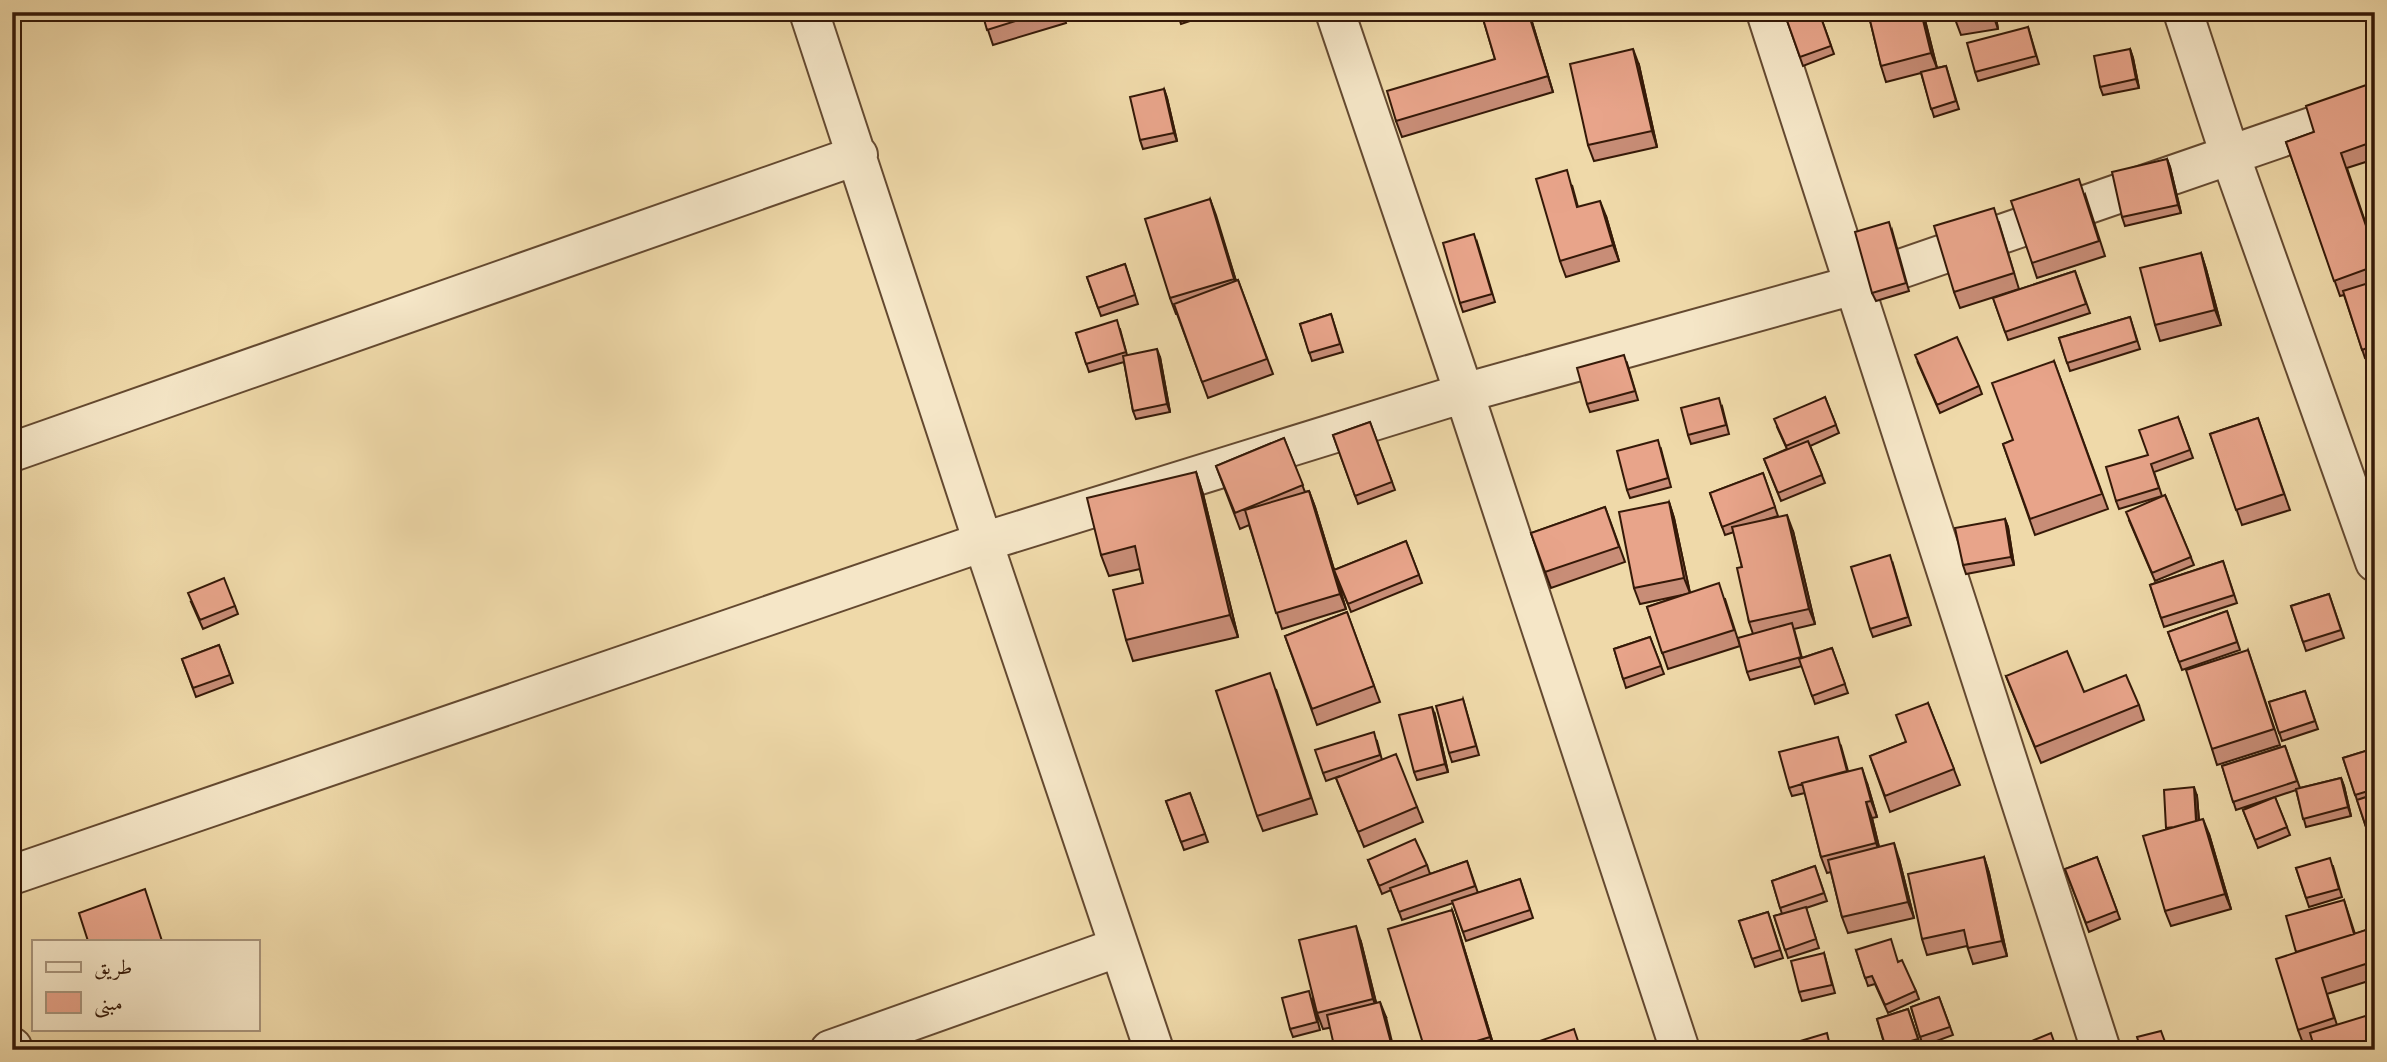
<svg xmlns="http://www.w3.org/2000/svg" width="2387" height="1062" font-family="Alegreya,Amiri,serif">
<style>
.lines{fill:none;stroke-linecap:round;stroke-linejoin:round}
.minor-casing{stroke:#644930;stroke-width:42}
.minor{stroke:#f5e6c7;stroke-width:38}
.wall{fill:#c88d77;stroke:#351908;stroke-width:2}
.shaded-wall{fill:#a27361;stroke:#351908;stroke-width:2}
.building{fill:#e8a48a;stroke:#351908;stroke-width:2}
</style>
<rect width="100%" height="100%" fill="#efd9a9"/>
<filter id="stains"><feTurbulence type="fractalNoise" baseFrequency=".00286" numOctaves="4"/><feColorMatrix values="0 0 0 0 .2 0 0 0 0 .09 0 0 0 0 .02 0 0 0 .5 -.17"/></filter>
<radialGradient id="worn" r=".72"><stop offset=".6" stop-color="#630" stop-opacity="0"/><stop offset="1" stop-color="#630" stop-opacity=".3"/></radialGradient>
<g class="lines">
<defs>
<path id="minor" d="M809 12 983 542 1154 1050
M1335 12 1464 393 1680 1050
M1766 12 2101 1050
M2183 12 2230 155 2375 562
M12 452 858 155
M12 875 983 542 1464 393 1854 285 2375 105
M12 1047 13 1050
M830 1050 1119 947"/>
</defs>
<use href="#minor" class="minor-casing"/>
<use href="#minor" class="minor"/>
</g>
<path class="wall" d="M982 12H1063L1066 23 993 45Z
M1177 12H1217L1181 24Z
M1481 12H1529L1553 92 1402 137 1396 121 1495 59Z
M1784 12H1819L1834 54 1803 66Z
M1868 12H1923L1937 68 1946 66 1959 109 1934 117 1921 73 1886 82 1881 66Z
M1995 12 1998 29 1961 35 1955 19Z
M2028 27 2039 64 1978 81 1975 72Z
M2130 49 2133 58 2139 88 2103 95 2100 87Z
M1639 65 1657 147 1594 161 1588 145Z
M2375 82V159L2347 168 2375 251V355L2365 358 2344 295 2340 296 2286 142 2314 132Z
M1164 89 1167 98 1177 141 1143 149 1140 140Z
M2167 159 2170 167 2181 213 2125 226 2122 217Z
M1572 185 1578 207 1606 216 1619 261 1566 277 1560 261Z
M2085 194 2105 256 2037 278 2032 263Z
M1210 199 1236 281 1238 280 1273 374 1208 398 1177 314H1176L1170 298Z
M1999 223 2019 289 1960 308 1954 292Z
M1892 230 1909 291 1876 301 1872 293Z
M1477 242 1495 302 1463 312 1460 303Z
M2201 253 2206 269 2221 325 2160 341 2155 325Z
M1125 264 1138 304 1101 316 1087 277Z
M2075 271 2090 313 2008 340 1993 298Z
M1331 314 1343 352 1312 361 1300 324Z
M2130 317 2140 349 2070 371 2059 338Z
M1120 329 1127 355 1160 357 1170 412 1136 419 1133 411 1124 362 1089 372 1076 333Z
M2054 361 2108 509 2035 535 2003 444 2013 440Z
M1627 363 1638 400 1590 412 1587 404Z
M1918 363 1979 386 1982 394 1940 413Z
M1825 397 1839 433 1810 446 1825 483 1781 501 1764 459 1787 449 1777 427Z
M1722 406 1729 434 1691 444 1688 435Z
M2178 417 2193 458 2154 472 2162 496 2119 509 2116 501 2148 455Z
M2258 418 2290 510 2242 525 2210 434Z
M1370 422 1395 490 1358 504 1333 435Z
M1284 438 1305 492 1309 491 1315 507 1346 609 1282 629 1249 525 1240 529 1216 466Z
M1661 449 1671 487 1630 498 1627 490Z
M1196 472 1203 494 1238 637 1133 661 1126 640 1143 583 1140 569 1109 576 1101 555Z
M1763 473 1778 516 1768 519 1793 531 1815 624 1794 629 1802 658 1832 648 1848 693 1815 704 1802 666 1750 680 1747 672 1753 634 1749 622 1742 567 1734 532 1725 535 1710 493Z
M2165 495 2194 565 2155 581 2129 520Z
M1669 502 1674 518 1690 593 1725 599 1740 646 1668 669 1647 607 1687 594 1640 604 1634 588Z
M1605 507 1625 562 1551 588 1531 533Z
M2005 519 2008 527 2014 565 1966 574 1963 565Z
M1406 541 1422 583 1351 612 1334 570Z
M2223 561 2237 603 2164 627 2150 585Z
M1893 564 1911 625 1873 637 1870 629Z
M2329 594 2344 638 2306 651 2291 606Z
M191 602 235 606 238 614 203 629Z
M2227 611 2240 650 2182 670 2168 632Z
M1347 612 1380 702 1317 725 1285 636Z
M1650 637 1664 674 1626 688 1614 649Z
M219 645 233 683 196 697 182 659Z
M2248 650 2280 745 2217 765 2212 749Z
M2006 676 2084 692 2139 705 2144 720 2041 763Z
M1276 689 1317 814 1263 831 1257 816Z
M2305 691 2318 729 2282 741 2269 702Z
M1463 699 1479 755 1452 762 1449 753Z
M1928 703 1960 785 1890 812 1870 756 1906 742Z
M1435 715 1448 772 1417 780 1414 772Z
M1377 741 1382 760 1417 807 1423 822 1364 847 1336 778 1340 776 1326 781 1323 773Z
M1841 746 1848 771 1867 783 1877 817 1872 818 1879 847 1899 859 1914 918 1848 933 1842 917 1831 872 1827 873 1821 857 1805 793 1792 796 1789 788Z
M2285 746 2300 788 2341 778 2344 786 2351 816 2306 827 2296 790 2236 810 2222 766Z
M2375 748V837L2370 839 2343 758Z
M1190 793 1208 842 1184 850 1166 801Z
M2197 796 2199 820 2209 834 2231 909 2171 926 2165 911 2166 828Z
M2275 797 2290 835 2258 848 2243 810Z
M1984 857 1989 873 2007 956 1973 964 1967 946 1927 955 1922 939Z
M2097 857 2120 919 2089 932 2065 869Z
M1368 860 1427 865 1430 874 1467 861 1478 893 1520 879 1533 918 1466 941 1453 903 1402 920 1391 890 1382 894Z
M1815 866 1827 901 1806 908 1819 948 1788 958 1774 916 1782 914 1772 881Z
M2333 866 2342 897 2309 907 2296 868Z
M2344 900 2355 934 2375 927V979L2327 994 2337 1025 2312 1043 2304 1046 2298 1030 2296 952Z
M1452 910 1457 925 1495 1050H1425Z
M1768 912 1783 958 1755 967 1739 921Z
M1361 942 1376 1003 1386 1017 1323 1029 1317 1013Z
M1856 950 1899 962 1916 991 1919 999 1888 1013 1875 984 1868 986Z
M1824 953 1835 993 1802 1001 1799 992Z
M1939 997 1953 1035 1923 1046 1911 1007Z
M1312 999 1320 1030 1293 1037 1290 1029Z
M1908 1009 1921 1047 1912 1050H1886L1877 1019Z"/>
<path class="shaded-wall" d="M1528 12H1529L1553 92Z
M1921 12H1923L1937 68 1931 53Z
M1992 12H1995L1998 29Z
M1633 49 1639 65 1657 147 1652 131Z
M2130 49 2133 58 2139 88 2136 79Z
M1164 89 1167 98 1177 141 1174 133Z
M2167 159 2170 167 2181 213 2178 205Z
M1210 199 1216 215 1240 294 1234 279Z
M1600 201 1606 216 1619 261 1613 245Z
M2201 253 2206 269 2221 325 2215 310Z
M1157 349 1160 357 1170 412 1167 404Z
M1196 472 1203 494 1238 637 1230 615Z
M1309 491 1315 507 1346 609 1340 594Z
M1669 502 1674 518 1690 593 1684 578Z
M1787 515 1793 531 1815 624 1809 609Z
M2005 519 2008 527 2014 565 2011 557Z
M1432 707 1435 715 1448 772 1445 764Z
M1862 768 1867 783 1877 817 1871 801Z
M2341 778 2344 786 2351 816 2348 807Z
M2194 787 2197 796 2200 833 2197 825Z
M1866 802 1872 818 1882 859 1876 843Z
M2203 819 2209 834 2231 909 2225 894Z
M1894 843 1899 859 1914 918 1908 902Z
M1984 857 1989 873 2007 956 2002 941Z
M1452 910 1457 925 1495 1050 1490 1037Z
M1356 926 1361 942 1379 1014 1373 999Z
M1380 1002 1386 1017 1394 1050H1393Z"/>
<path class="building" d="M982 12H1044L987 30Z
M1177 12H1188L1178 15Z
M1481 12H1528L1548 76 1396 121 1387 91 1495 59Z
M1784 12H1819L1831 46 1800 57Z
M1868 12H1921L1931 53 1881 66Z
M1954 12H1992V13L1955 19Z
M2028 27 2036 56 1975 72 1967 43Z
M1633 49 1652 131 1588 145 1570 64Z
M2130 49 2136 79 2100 87 2094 56Z
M1946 66 1956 101 1931 109 1921 72Z
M2375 82V141L2341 153 2375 252V266L2334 281 2286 142 2314 132 2306 106Z
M1164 89 1174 133 1140 140 1130 97Z
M2167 159 2178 205 2122 217 2112 172Z
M1567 170 1577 207 1600 201 1613 245 1560 261 1536 179Z
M2079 179 2099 241 2032 263 2011 201Z
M1210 199 1234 279 1170 298 1145 219Z
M1994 208 2014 273 1954 292 1934 226Z
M1889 222 1906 283 1872 293 1855 232Z
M1474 234 1492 294 1460 303 1443 243Z
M2201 253 2215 310 2155 325 2140 268Z
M1125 264 1135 295 1098 308 1087 277Z
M2075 271 2086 304 2005 332 1993 298Z
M1238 280 1267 359 1202 382 1174 304Z
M2375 281V345L2362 350 2343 291Z
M1331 314 1340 344 1309 353 1300 324Z
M2130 317 2137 341 2067 363 2059 338Z
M1117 320 1126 352 1086 364 1076 333Z
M1957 337 1979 386 1937 405 1915 355Z
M1157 349 1167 404 1133 411 1123 356Z
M1624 355 1635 391 1587 404 1577 368Z
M2054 361 2102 494 2030 519 2003 444 2013 440 1992 383Z
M2375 364V384L2367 366Z
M1825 397 1836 425 1786 446 1774 419Z
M1719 398 1726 425 1688 435 1681 408Z
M2178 417 2190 450 2151 464 2159 488 2116 501 2106 467 2148 455 2139 430Z
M2258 418 2284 494 2236 510 2210 434Z
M1370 422 1392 482 1355 496 1333 435Z
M1284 438 1303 485 1235 513 1216 466Z
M1658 440 1668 478 1627 490 1617 451Z
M1808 441 1822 475 1778 493 1764 459Z
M1196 472 1230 615 1126 640 1113 590 1143 583 1135 546 1101 555 1087 498Z
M1763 473 1775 507 1722 527 1710 493Z
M1309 491 1340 594 1276 613 1245 510Z
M2165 495 2191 557 2152 573 2126 512Z
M1669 502 1684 578 1634 588 1619 512Z
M1605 507 1619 547 1545 572 1531 533Z
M1787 515 1809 609 1749 622 1737 568 1742 567 1732 527Z
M2005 519 2011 557 1963 565 1955 528Z
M1406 541 1419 575 1348 604 1334 570Z
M1890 555 1908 617 1870 629 1851 567Z
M2223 561 2234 595 2161 618 2150 585Z
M224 578 235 606 200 620 188 593Z
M1719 583 1734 630 1662 653 1647 607Z
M2329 594 2341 630 2303 642 2291 606Z
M2227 611 2237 642 2179 662 2168 632Z
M1347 612 1374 686 1312 709 1285 636Z
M1792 623 1801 657 1747 672 1738 638Z
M1650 637 1661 666 1623 679 1614 649Z
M219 645 230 675 193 688 182 659Z
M1832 648 1845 684 1812 696 1799 659Z
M2248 650 2274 729 2212 749 2186 670Z
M2067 651 2084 692 2126 675 2139 705 2035 747 2006 676Z
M1270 673 1311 798 1257 816 1216 691Z
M2305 691 2315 721 2279 733 2269 702Z
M1463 699 1476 746 1449 753 1436 706Z
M1928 703 1954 769 1885 796 1870 756 1906 742 1896 715Z
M1432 707 1445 764 1414 772 1399 715Z
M1374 732 1380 755 1323 773 1315 750Z
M1838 737 1847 771 1802 783V784L1789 788 1779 752Z
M2285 746 2297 781 2233 802 2222 766Z
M2375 748V789L2355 795 2343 758Z
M1396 754 1417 807 1358 832 1336 778Z
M1862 768 1871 801 1866 802 1876 843 1821 857 1802 783Z
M2341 778 2348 807 2303 819 2296 789Z
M2194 787 2196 821 2174 827 2166 828 2164 790Z
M1190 793 1205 834 1181 842 1166 801Z
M2375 794V828L2367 830 2357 800Z
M2275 797 2287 827 2255 840 2243 810Z
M2203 819 2225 894 2165 911 2143 836Z
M1415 839 1427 865 1379 886 1368 860Z
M1894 843 1908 902 1842 917 1828 860Z
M1984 857 2002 941 1968 948 1964 930 1922 939 1908 874Z
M2097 857 2117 911 2086 923 2065 869Z
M2330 858 2339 889 2306 898 2296 868Z
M1467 861 1475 886 1399 912 1390 888Z
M1815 866 1824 893 1780 908 1772 881Z
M1520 879 1530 910 1463 932 1452 901Z
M145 889 162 941H88L79 913Z
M2344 900 2354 934 2296 952 2286 916Z
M1806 907 1816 939 1785 950 1774 916Z
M1452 910 1490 1037 1447 1050H1425L1388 929Z
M1768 912 1780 950 1752 959 1739 921Z
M1356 926 1373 999 1317 1013 1299 940Z
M2375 927V961L2322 978 2334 1018 2298 1030 2276 959Z
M1891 939 1898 962 1902 960 1916 991 1885 1005 1872 976 1865 978 1856 950Z
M1824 953 1832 985 1799 992 1791 961Z
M1309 991 1317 1022 1290 1029 1282 998Z
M1939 997 1950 1027 1920 1037 1911 1007Z
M1380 1002 1393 1050H1335L1327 1015Z
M1908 1009 1918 1039 1886 1048 1877 1019Z
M2372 1014 2375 1023V1050H2315L2310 1033Z
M1574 1029 1581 1050H1514Z
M2161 1031 2168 1050H2141L2137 1037Z
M1827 1033 1831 1050H1788L1787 1045Z
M2051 1033 2057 1050H2013L2012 1049Z"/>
<rect width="2387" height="1062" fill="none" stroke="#efd9a9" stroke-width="42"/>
<rect x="14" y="14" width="2359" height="1034" fill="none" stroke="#351908" stroke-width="3.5"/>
<rect x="21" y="21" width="2345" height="1020" fill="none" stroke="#351908" stroke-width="2"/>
<rect x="32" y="940" width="228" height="91" fill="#f5e6c7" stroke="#a8947b" stroke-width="2"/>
<rect x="46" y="962" width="35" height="10" fill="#f5e6c7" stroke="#a8947b" stroke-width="2"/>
<text x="94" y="974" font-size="21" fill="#351908">طريق</text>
<rect x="46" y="992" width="35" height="21" fill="#e8a48a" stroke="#a8947b" stroke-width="2"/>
<text x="94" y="1010" font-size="21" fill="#351908">مبنى</text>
<rect width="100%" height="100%" filter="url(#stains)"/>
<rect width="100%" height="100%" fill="url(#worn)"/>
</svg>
